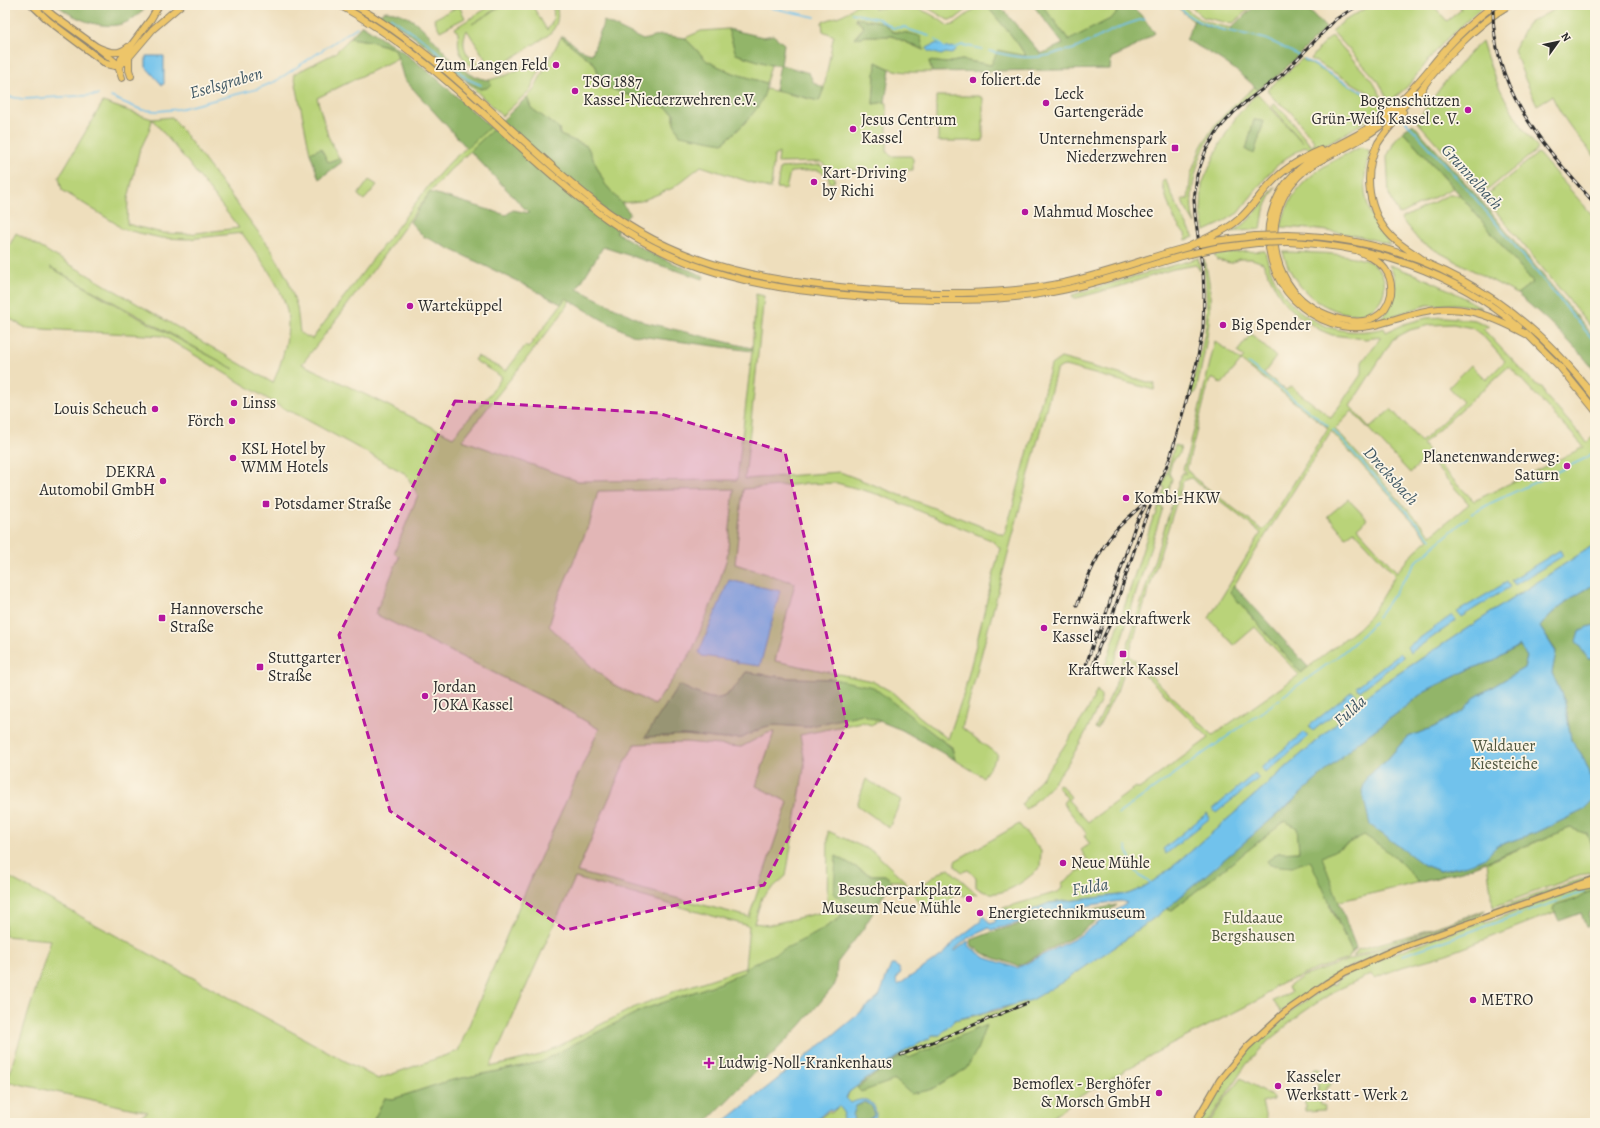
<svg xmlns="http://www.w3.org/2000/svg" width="1600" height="1128" font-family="Alegreya,serif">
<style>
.green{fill:#b9d379;stroke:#727f52;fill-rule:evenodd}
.forest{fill:#92b569;stroke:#5e704a}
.water{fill:#71c2ec;stroke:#4e768c;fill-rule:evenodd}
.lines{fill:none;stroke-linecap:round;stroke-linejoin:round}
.stream{stroke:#71c2ec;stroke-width:1.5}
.major-casing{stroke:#8c8474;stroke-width:8}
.highway-casing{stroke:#8c8474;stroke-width:8}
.major{stroke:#edc569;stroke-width:5.5}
.highway{stroke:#edc569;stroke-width:6}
.rail-casing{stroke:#2b2b2b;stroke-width:3}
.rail{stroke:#fcf5e5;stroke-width:1.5;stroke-dasharray:4.5;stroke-linecap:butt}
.highway-bridge-casing{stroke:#8c8474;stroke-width:8;stroke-linecap:butt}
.highway-bridge{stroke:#edc569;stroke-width:6}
.marked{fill:#b5179e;fill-opacity:0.2;stroke:#b5179e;stroke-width:3;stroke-dasharray:8 5;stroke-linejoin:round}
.poi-dot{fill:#b5179e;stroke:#fcf5e5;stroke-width:1.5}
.labels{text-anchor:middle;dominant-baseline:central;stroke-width:3.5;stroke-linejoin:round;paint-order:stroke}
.poi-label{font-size:16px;fill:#2b2b2b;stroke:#fcf5e5;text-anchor:start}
.park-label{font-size:16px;fill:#4e553e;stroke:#fcf5e5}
.water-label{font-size:17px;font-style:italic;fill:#405865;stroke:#fcf5e5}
</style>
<rect width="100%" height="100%" fill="#fcf5e5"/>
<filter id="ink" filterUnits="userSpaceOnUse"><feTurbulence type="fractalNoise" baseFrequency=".025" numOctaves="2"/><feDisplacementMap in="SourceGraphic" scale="8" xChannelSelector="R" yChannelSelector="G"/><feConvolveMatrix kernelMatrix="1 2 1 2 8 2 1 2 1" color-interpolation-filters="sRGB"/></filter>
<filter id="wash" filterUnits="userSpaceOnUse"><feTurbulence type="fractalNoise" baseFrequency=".012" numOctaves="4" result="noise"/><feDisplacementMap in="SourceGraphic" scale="16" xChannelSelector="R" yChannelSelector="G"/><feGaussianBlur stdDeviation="0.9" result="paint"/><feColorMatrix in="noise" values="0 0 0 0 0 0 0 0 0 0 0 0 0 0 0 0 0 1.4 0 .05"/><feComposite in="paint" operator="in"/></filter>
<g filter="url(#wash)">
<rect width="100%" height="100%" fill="#eedebc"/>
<path class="green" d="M492 5H502L472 24 504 5H532L547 30C554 22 555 14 552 5H556C560 18 557 28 547 36L500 66C483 72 464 68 459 49 457 40 461 36 455 28ZM467 30 489 65C469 65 458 47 467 30Z
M855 5H875V9L895 6 893 5C915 5 932 13 948 26L953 25 980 5H986L1016 41 1026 56 991 65 962 60 946 63 929 61 932 72C908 72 897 74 876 62L873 104 885 102 887 103V152L891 156H911L913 159V170H831L821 162 778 163 779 153 774 156 771 189 701 166 673 188 641 201 621 203 605 184 587 146 560 135 559 128 531 108 527 97 533 91 561 37 595 64 602 85 628 95 657 102 674 113V123L723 143C741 128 758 111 766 89L819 101 824 88 833 39 834 36 823 31 822 22C832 18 849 15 855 5ZM855 19 882 22 893 32 909 33 923 50 892 36H866L854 38 864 27Z
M923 5H966L969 8 955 19 948 20Z
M1042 5H1117L1120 8 1113 18 1069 40Z
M1175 5H1182C1198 21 1210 24 1232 28L1231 31 1206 26 1194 20 1193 21Z
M1189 5H1250L1251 7 1232 24 1203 17Z
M1371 5H1433L1447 21 1461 10 1460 5H1484L1441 45 1407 87 1389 102 1379 82 1332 31 1344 21Z
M1563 5H1595V157C1578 137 1563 120 1552 96L1537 105 1525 79 1514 50 1527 24Z
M459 6 465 18 440 31 434 19Z
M728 29 736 54 771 65 766 83 730 72 707 61 685 38 701 31Z
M1332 36 1373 82 1383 99 1373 95 1311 59 1321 46Z
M350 38 370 41 395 49 398 58 317 98 328 136 339 158 328 162 321 149 310 153 294 74 335 53Z
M1482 41C1494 84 1512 114 1538 149L1485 192 1475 187 1417 121C1436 93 1457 64 1482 41Z
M1302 59 1386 106C1362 125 1339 138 1311 151L1306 146 1286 158 1271 171 1238 213 1220 224 1205 231 1201 213 1202 184 1220 144 1236 117 1257 93 1303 143 1272 107V105L1274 104 1285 113 1310 145H1314V141L1290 111 1275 100 1267 90ZM1254 120 1264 121 1254 153 1246 150Z
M529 64 540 65 541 67 530 90 502 116 465 80 480 89 491 84 489 80 507 75Z
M1254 87 1258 90C1243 102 1228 113 1216 128 1199 149 1185 198 1195 224L1184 206 1182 199H1188L1191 174 1201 147 1214 126 1227 112Z
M936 96H979L983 98V141H938V128H924V124H936Z
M103 102 152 119 172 117 271 249 288 280 297 307 300 333 312 339 430 184 451 161 490 127 493 130 450 170 430 192 343 311 302 364 453 437 491 393 502 377 474 360 477 356 506 371 525 346 528 348 566 298 570 300 561 315 462 440 578 481 737 480 752 351 756 294 764 296 745 479 840 472 1004 535 1012 510 1051 365 1061 358 1155 384 1154 390 1065 366 1061 367 1056 371 962 728 998 755 983 777 955 760 952 747 926 729 848 683 833 679 789 678 746 672C721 708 716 702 679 685L646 737 684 735 725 739 742 738 764 727 775 725 806 727 862 714 880 721 871 725 862 722 800 735 805 762 786 876 762 897 754 923 768 925 827 911 828 831 874 852 908 884 905 885 900 881H892L885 875H870L836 856 845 900 840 918 815 934 745 972 720 983 642 1010 542 1062 448 1081 393 1099 385 1098 372 1123H128L148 1112 5 1081V1074L9 1075 51 940 5 936V875L378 1079 458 1051 535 869 599 729 551 701 375 614 399 557 394 553 418 495 406 474 298 415 281 407 163 336 26 328 5 316V254L16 233 273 383C282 362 291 334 287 311 282 285 257 255 242 233L188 239 161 238 122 229 115 223 62 190 59 177ZM152 119 187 161 239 228 188 234 162 233 127 224 128 199 139 152 150 129ZM50 267 234 369 130 313ZM837 483 880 495 991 540 1000 548 964 693 948 739 920 717 892 692 872 681 775 661 795 583 735 564 743 489 803 484ZM734 489 727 558 715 595 692 651 655 705 614 685 595 670 549 626 557 600 590 522 598 491ZM774 732 756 786 788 802 749 917 577 872 623 766 635 744 685 742 741 747 768 733ZM575 878 749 926 745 968 675 991 633 1008 541 1055 490 1067Z
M1403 131 1453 188 1399 215 1389 194 1387 157 1395 140Z
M1361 147 1370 151C1359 189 1365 214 1391 245 1355 233 1319 229 1281 227 1290 182 1323 165 1361 147Z
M1538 153 1595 218V332L1484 197Z
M820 165 835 178 834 182 830 183 828 176 818 170 790 172 786 189 777 188 780 168Z
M1165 179 1180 213 1194 237 1186 240 1185 233C1174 226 1165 195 1162 182Z
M369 180 377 185 364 200 358 195Z
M1275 187 1264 210 1261 229 1231 232C1252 223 1261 203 1275 187Z
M1448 195H1460L1533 282 1517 294 1420 242 1401 219Z
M1265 251C1277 308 1326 343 1384 328L1386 332 1404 324 1426 318 1446 317 1475 320 1490 327 1483 329 1534 383 1543 388 1545 395 1587 442 1595 435V544L1375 689 1189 853C1171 868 1151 886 1128 894L1049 903 1032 910 1018 913 1003 911V908L1058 892 1062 888V883L1090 864 1081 850 1090 844 1084 836 1087 834 1063 803 1067 798 1057 786 1060 784 1071 797 1068 800 1088 822 1136 787 1139 789 1209 738 1128 658 1117 691 1097 730 1095 728 1114 689 1182 472 1185 474V472L1183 470 1196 423 1215 341 1241 361 1244 357 1237 352 1251 334 1276 357 1264 373 1286 390 1291 386C1304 398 1318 406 1331 418L1362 373V362L1381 337 1365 339 1332 335 1320 330 1300 317 1285 303 1276 289 1263 263 1252 259H1239L1231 263 1217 260 1214 255 1236 252ZM1453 324 1472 328 1483 336 1505 361 1486 380 1471 365 1449 387 1463 402 1421 442 1391 409 1370 428 1350 406 1393 339 1410 330 1430 325ZM1241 361 1328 428 1267 526 1262 530 1193 477 1187 468 1209 382 1212 378 1222 384ZM1509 366 1584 447 1474 501 1439 465 1423 444ZM1352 411 1410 473 1427 457 1469 504 1431 535 1335 429ZM1331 431 1429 539 1415 551 1397 572 1357 528 1367 519 1348 499 1328 516 1346 537 1354 531 1395 575 1371 615 1357 629 1301 673 1230 592ZM1191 478 1261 533 1209 618 1234 645 1255 627 1299 675 1213 735 1129 655 1139 621 1183 481Z
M1283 252C1310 253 1340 252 1365 260 1390 268 1391 300 1368 311 1360 315 1350 314 1341 312 1312 304 1291 282 1283 252Z
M1198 258 1201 272 1196 265 1173 269 1121 286 1073 299 1072 295Z
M1204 259C1218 303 1205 348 1196 392L1191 396 1189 395C1195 374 1201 353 1205 331 1208 308 1206 283 1203 260Z
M1389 265C1422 276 1452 290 1482 308L1456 304 1427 305 1376 321C1396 308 1401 285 1389 265Z
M1175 445 1180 447C1182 455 1178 454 1174 459 1171 462 1170 469 1169 473L1172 479 1166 501 1160 502 1165 487H1162Z
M1159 505 1163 508 1116 656 1113 664 1102 676 1153 518 1156 516Z
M1595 589V854L1588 833 1569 825 1488 862 1570 828 1587 834 1595 858V870L1493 907 1487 862C1435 881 1383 890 1329 904L1352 952 1348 959 1314 970 1292 980 1281 983 1275 986 1264 997 1155 1053 1079 1097 1045 1123H814L829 1111 832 1113 847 1098 849 1092 907 1050 930 1038 932 1035H940L955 1020 1001 1010 1066 980 1126 939 1167 908 1172 910 1285 821 1294 826ZM1298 835 1309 860 1278 853 1299 852Z
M1097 690 1101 696V700C1083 740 1061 783 1026 809L1021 805 1055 760 1088 710Z
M866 779 901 800 889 828 857 805Z
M1019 824 1041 851 1040 867C1025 882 996 904 976 887V877L968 870 962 872 955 866V861Z
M945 869H949L977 894 963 896 959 891 929 916 912 892Z
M1595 874V877L1500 910H1493Z
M1595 886V890L1587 893 1577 899 1554 906 1553 910 1555 912 1468 946 1441 956 1402 967 1374 978 1371 974 1333 992 1302 1013 1268 1041 1246 1065 1207 1123H1198C1231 1059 1272 1020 1333 983L1334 985 1337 983 1336 981C1382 954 1434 939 1484 921L1485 923 1491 921 1560 895Z
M1485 910V911L1352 957 1357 950 1418 933Z
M1483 913 1480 917C1446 929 1411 939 1378 954 1343 969 1311 989 1281 1012L1273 1001 1291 992 1288 987 1302 977 1315 972Z
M1315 1068H1318L1321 1069 1318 1072 1327 1082 1329 1080 1332 1082 1329 1087 1327 1086 1320 1104 1325 1106 1324 1110 1305 1111V1099L1307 1095 1319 1091 1316 1076 1312 1077 1311 1074Z
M1241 1078 1273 1097V1100L1262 1103 1267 1122 1209 1123 1224 1100Z"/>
<path class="forest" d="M57 5H149C142 11 135 18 127 22 105 32 74 19 57 5Z
M986 5H999L1041 54 1063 44 1033 5H1042L1069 40 1112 18 1120 8 1117 5H1129L1140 14 1155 33 1129 50 1111 58 1110 69 932 72 929 61 946 63 962 60 991 65 998 50 1026 56 1016 41Z
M1256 5H1304L1326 28 1281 73 1258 90C1238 69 1212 53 1186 40L1194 20 1206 26 1231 31 1232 27Z
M386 11C432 13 445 76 489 80L491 84 487 88 480 89 465 80 426 46 407 32 379 14Z
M855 18 882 22 893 32 909 33 920 36 924 50 892 36H866L854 39 864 27Z
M604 21 643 40 661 35 685 38 707 61 730 72 766 83C767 105 738 130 723 143L680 135 674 123V113L657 102 628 95 602 85 595 64 561 37 563 36C573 42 579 52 592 54Z
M362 25 402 51 433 75 490 127 467 148 404 79 395 49 370 41 350 38Z
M728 29 763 37 773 35 784 44 781 65 809 73 814 83 824 88 819 101 775 90 780 65H771L736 54Z
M876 62 890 69 885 102 873 104Z
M527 97 531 108 559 128 560 135 587 146 605 184 630 213 616 232 652 254 704 276 703 279 603 247 577 289 644 322 751 348 752 351 632 335 601 319 566 298 561 304 519 282 423 236 410 222 430 192 506 215 513 210 529 213 470 151Z
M1254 120 1264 121 1254 154 1246 150Z
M1413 124 1477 196 1595 338V371C1572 342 1545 317 1517 294L1533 282 1460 195 1403 131Z
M321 148 328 162 339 158 342 162 319 179 310 153Z
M1595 584V625L1587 627 1588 659H1595V858L1587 834 1570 828 1465 870 1418 883C1401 860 1387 850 1364 835L1322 857 1356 948 1352 952 1310 860 1292 867 1270 865 1267 861 1278 853 1299 852 1297 828 1285 821 1172 910 1167 908 1287 806 1357 743 1396 714 1425 691 1470 669 1494 661 1520 645 1527 657 1524 668 1474 698 1463 711 1434 727 1406 738 1386 761 1367 776 1410 853 1424 865 1440 871 1464 866 1484 859 1497 846 1540 831 1582 811V755L1571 740 1565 702 1552 673 1556 651 1540 627C1554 607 1575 596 1595 584Z
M1234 585 1308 667 1301 673 1230 592Z
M746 672 789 678 833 679 873 687 952 748 955 760 902 730 862 714 806 727 775 725 764 727 742 738 725 739 684 735 645 737 679 685C716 702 722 708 746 672Z
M836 856 870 875H885L892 881 863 929 837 963 836 981 834 986 799 1027 710 1118 703 1123H372L385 1098 393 1099 448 1081 542 1062 570 1046 642 1010 720 983 745 972V968L815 934 840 918 845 901 834 894Z
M1595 890V906L1590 913 1589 925 1588 927H1586L1581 913 1559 921 1555 912 1553 910 1554 906 1577 899 1587 893Z
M1117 905 1077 935 1018 966 989 956 972 946 971 940C1017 921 1069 915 1117 905Z
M986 1025 977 1050 966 1069 930 1090 911 1094 895 1080 861 1092 857 1088 904 1054 909 1058Z
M864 1102C871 1104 874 1108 874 1115 869 1122 862 1121 854 1122L853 1115 856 1106Z"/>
<path class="water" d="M937 43 945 48 953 47 956 50 955 52 951 54 946 53 941 55 928 51 927 48Z
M146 56H164V84L162 85 146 67Z
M1595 544V584C1575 596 1554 607 1540 627L1556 652 1552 673 1565 702 1571 740 1582 755 1590 773 1593 800 1582 811 1540 831 1497 846 1484 859 1464 866 1440 871 1424 865 1370 825 1362 791 1367 776 1386 761 1406 738 1434 727 1463 711 1474 698 1524 668 1527 657 1519 645 1494 661 1470 669 1425 691 1396 714 1357 743 1287 806 1167 908 1126 939 1066 980 1032 1000 955 1020 940 1035H932L930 1038 907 1050 849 1092 846 1098 851 1103C865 1096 876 1100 876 1116L872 1122 868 1123H842L844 1112 839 1106 832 1111 829 1109 813 1123H722L832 1036 879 997 891 965H894L899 968 901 972 896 980 898 985 944 954 956 940 981 921 984 915 990 924 995 922 996 919 992 918 990 914 997 911 1009 910 1012 912 1018 913 1032 910 1049 903 1128 894C1151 886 1171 868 1189 853L1375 689ZM1121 901 1127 903 1076 938 1017 968 986 958 970 947 968 941 955 951 954 950 968 938 989 928 991 930C1009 926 1027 920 1045 915 1069 908 1096 904 1121 901ZM864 1102C871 1103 874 1108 874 1115 868 1123 861 1119 854 1122L853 1115 856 1106Z
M1560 550 1563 556 1515 585 1511 580Z
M729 580 780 591 760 666 737 663V661L702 656 699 652Z
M1507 582 1510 587 1461 617 1457 612Z
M1452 615 1456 621 1410 653 1407 647Z
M1595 625V659H1588L1576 641 1579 631 1587 627Z
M1400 653 1404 657 1360 691 1356 687Z
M1352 691 1356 696 1313 731 1309 726Z
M1304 732 1308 737 1265 773 1261 768Z
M1255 773 1259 778 1216 813 1213 809Z
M1207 813 1210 818 1166 854 1163 849Z"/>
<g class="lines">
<path class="stream" d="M725 5H726
M757 5 815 17
M1177 5C1203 33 1232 29 1265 39 1277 43 1288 50 1299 56
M852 13 879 19 893 28 905 27 910 30 929 36
M390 17 429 44 467 79 481 85
M936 40 946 50
M953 49 962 45 982 49
M989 51C1010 56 1029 60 1050 55 1054 54 1058 52 1062 51 1066 50 1070 51 1074 49 1097 39 1120 24 1145 19
M1304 59 1390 108
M5 96 23 99 98 95
M111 97 142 110 158 111 179 109 257 89 276 81 357 27
M1401 116 1474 197 1595 342
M1248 363 1328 426
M1333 430 1431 539
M1472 514 1491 503 1586 458 1595 451
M1377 618 1417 561 1468 517
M1283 696C1314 673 1349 652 1374 622
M1118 814 1280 699
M1126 846 1133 867 1141 877 1151 883
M1403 955 1584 892"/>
</g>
</g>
<g filter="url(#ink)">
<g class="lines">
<defs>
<path id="major" d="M32 5 49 21 106 64
M41 5 54 16 97 47 119 65
M1579 887 1595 884
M1195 1123 1220 1080 1247 1047 1284 1013 1327 983 1345 972 1394 950 1595 879"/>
<path id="highway" d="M339 5C433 55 504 139 587 204 678 277 769 290 881 298 939 301 996 302 1052 292 1099 284 1144 266 1190 254
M354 5C445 56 514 139 596 203 685 272 777 283 886 291 942 294 998 295 1053 285 1099 277 1143 259 1188 247
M1494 5C1477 18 1460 33 1446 49 1430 67 1416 87 1398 103 1387 114 1375 124 1362 132 1323 154 1284 166 1271 215 1266 234 1268 254 1276 273 1288 300 1313 320 1342 326 1368 331 1389 320 1413 314 1457 301 1489 314 1528 335
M97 47C109 52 117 56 128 47
M129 58V70L131 76
M106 64 115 66 125 62 153 29 181 5
M122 78 119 69 121 59 151 19 159 5
M1420 91C1442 60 1477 24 1509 5
M1403 112C1394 122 1385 132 1378 143 1362 174 1368 213 1392 237 1401 246 1412 252 1422 259
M1213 235C1246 222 1253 200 1276 178 1289 165 1305 157 1321 150
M1287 235C1415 237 1519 297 1595 398
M1214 241 1255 236
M1287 242C1372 245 1454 272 1519 327
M1216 248 1257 243
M1354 249C1365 254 1377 259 1385 269 1390 276 1392 285 1391 294 1381 340 1320 319 1298 296 1265 261 1266 203 1304 171 1323 156 1347 149 1367 135 1388 122 1405 105 1423 88
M1526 333 1560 367 1595 410"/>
</defs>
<use href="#major" class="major-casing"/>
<use href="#highway" class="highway-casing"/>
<use href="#major" class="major"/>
<use href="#highway" class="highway"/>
<defs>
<path id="rail" d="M1493 5C1491 89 1543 145 1595 204
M1077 605C1087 579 1097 553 1115 531 1124 521 1135 512 1144 503
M1098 638 1136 523 1145 506
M1098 649 1109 626 1143 524 1171 455 1197 362 1203 328 1204 295 1203 272 1195 215 1194 200 1197 175 1206 150 1218 130 1234 112 1248 100 1283 74 1336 19 1359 5
M1084 671 1097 632
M1091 673 1100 644
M901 1055 1027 1003"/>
</defs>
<use href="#rail" class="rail-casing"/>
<use href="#rail" class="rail"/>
<defs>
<path id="highway-bridge" d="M1255 236 1287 235
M1257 243 1287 242
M1200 244 1214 241
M1188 247 1213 235
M1190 254 1216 248"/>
</defs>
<use href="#highway-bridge" class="highway-bridge-casing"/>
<use href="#highway-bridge" class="highway-bridge"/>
</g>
</g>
<path class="marked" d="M455 401 658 413 785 452 847 725 764 885 566 930 390 811 339 635Z"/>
<g class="poi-dot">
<circle cx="556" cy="65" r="4"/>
<circle cx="973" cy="80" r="4"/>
<circle cx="575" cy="91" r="4"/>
<circle cx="1046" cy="103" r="4"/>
<circle cx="1468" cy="110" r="4"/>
<circle cx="853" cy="129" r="4"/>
<rect x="1171" y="144" width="8" height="8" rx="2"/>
<circle cx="814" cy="182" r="4"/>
<circle cx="1025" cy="212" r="4"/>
<circle cx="410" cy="306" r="4"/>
<circle cx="1223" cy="325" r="4"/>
<circle cx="234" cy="403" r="4"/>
<circle cx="155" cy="409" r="4"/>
<circle cx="232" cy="421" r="4"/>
<circle cx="233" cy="458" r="4"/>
<circle cx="1567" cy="466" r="4"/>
<circle cx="163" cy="481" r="4"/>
<circle cx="1126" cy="498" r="4"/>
<rect x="262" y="500" width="8" height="8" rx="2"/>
<rect x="158" y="614" width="8" height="8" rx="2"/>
<circle cx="1044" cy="628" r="4"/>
<rect x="1119" y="650" width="8" height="8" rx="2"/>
<rect x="256" y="663" width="8" height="8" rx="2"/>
<circle cx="425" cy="696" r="4"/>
<circle cx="1063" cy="863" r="4"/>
<circle cx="969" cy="899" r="4"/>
<circle cx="980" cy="913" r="4"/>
<circle cx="1473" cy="1000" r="4"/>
<path d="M707 1057h4v4h4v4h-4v4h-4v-4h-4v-4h4z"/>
<circle cx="1278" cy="1086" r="4"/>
<circle cx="1159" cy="1093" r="4"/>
</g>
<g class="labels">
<g class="poi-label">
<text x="548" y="65" text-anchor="end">Zum Langen Feld</text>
<text x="981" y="80">foliert.de</text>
<text x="583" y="82">TSG 1887<tspan x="583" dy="18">Kassel-Niederzwehren e.V.</tspan></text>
<text x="1054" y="94">Leck<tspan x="1054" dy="18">Gartengeräde</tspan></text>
<text x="1460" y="101" text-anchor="end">Bogenschützen<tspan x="1460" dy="18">Grün-Weiß Kassel e. V.</tspan></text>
<text x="861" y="120">Jesus Centrum<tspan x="861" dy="18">Kassel</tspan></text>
<text x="1167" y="139" text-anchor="end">Unternehmenspark<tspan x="1167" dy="18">Niederzwehren</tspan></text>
<text x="822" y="173">Kart-Driving<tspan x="822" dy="18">by Richi</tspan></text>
<text x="1033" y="212">Mahmud Moschee</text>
<text x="418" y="306">Warteküppel</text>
<text x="1231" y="325">Big Spender</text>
<text x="242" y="403">Linss</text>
<text x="147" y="409" text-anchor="end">Louis Scheuch</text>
<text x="224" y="421" text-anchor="end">Förch</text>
<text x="241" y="449">KSL Hotel by<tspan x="241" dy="18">WMM Hotels</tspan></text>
<text x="1559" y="457" text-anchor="end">Planetenwanderweg:<tspan x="1559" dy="18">Saturn</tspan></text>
<text x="155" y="472" text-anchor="end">DEKRA<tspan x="155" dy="18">Automobil GmbH</tspan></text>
<text x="1134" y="498">Kombi-HKW</text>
<text x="274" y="504">Potsdamer Straße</text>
<text x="170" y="609">Hannoversche<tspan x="170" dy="18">Straße</tspan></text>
<text x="1052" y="619">Fernwärmekraftwerk<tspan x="1052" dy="18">Kassel</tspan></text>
<text x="268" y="658">Stuttgarter<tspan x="268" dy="18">Straße</tspan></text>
<text x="1123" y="670" text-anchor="middle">Kraftwerk Kassel</text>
<text x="433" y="687">Jordan<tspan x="433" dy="18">JOKA Kassel</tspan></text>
<text x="1071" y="863">Neue Mühle</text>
<text x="961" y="890" text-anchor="end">Besucherparkplatz<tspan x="961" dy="18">Museum Neue Mühle</tspan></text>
<text x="988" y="913">Energietechnikmuseum</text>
<text x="1481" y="1000">METRO</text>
<text x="718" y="1063">Ludwig-Noll-Krankenhaus</text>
<text x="1286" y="1077">Kasseler<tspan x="1286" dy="18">Werkstatt - Werk 2</tspan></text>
<text x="1151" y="1084" text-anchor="end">Bemoflex - Berghöfer<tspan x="1151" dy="18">&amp; Morsch GmbH</tspan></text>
</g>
<g class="park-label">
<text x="1504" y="746">Waldauer<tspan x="1504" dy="18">Kiesteiche</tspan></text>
<text x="1253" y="918">Fuldaaue<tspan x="1253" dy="18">Bergshausen</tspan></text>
</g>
<g class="water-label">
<text transform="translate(226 83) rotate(-16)">Eselsgraben</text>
<text transform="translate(1472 177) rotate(48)">Grunnelbach</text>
<text transform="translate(1391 476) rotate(48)">Drecksbach</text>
<text transform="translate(1350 711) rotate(-42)">Fulda</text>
<text transform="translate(1090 887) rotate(-9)">Fulda</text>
</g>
</g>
<rect width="1600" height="1128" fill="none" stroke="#fcf5e5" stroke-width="20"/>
<g transform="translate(1558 42) rotate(57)" stroke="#fcf5e5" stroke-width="3" paint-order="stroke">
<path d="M0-3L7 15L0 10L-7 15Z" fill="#2b2b2b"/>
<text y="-6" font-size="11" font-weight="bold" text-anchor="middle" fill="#2b2b2b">N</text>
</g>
</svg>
